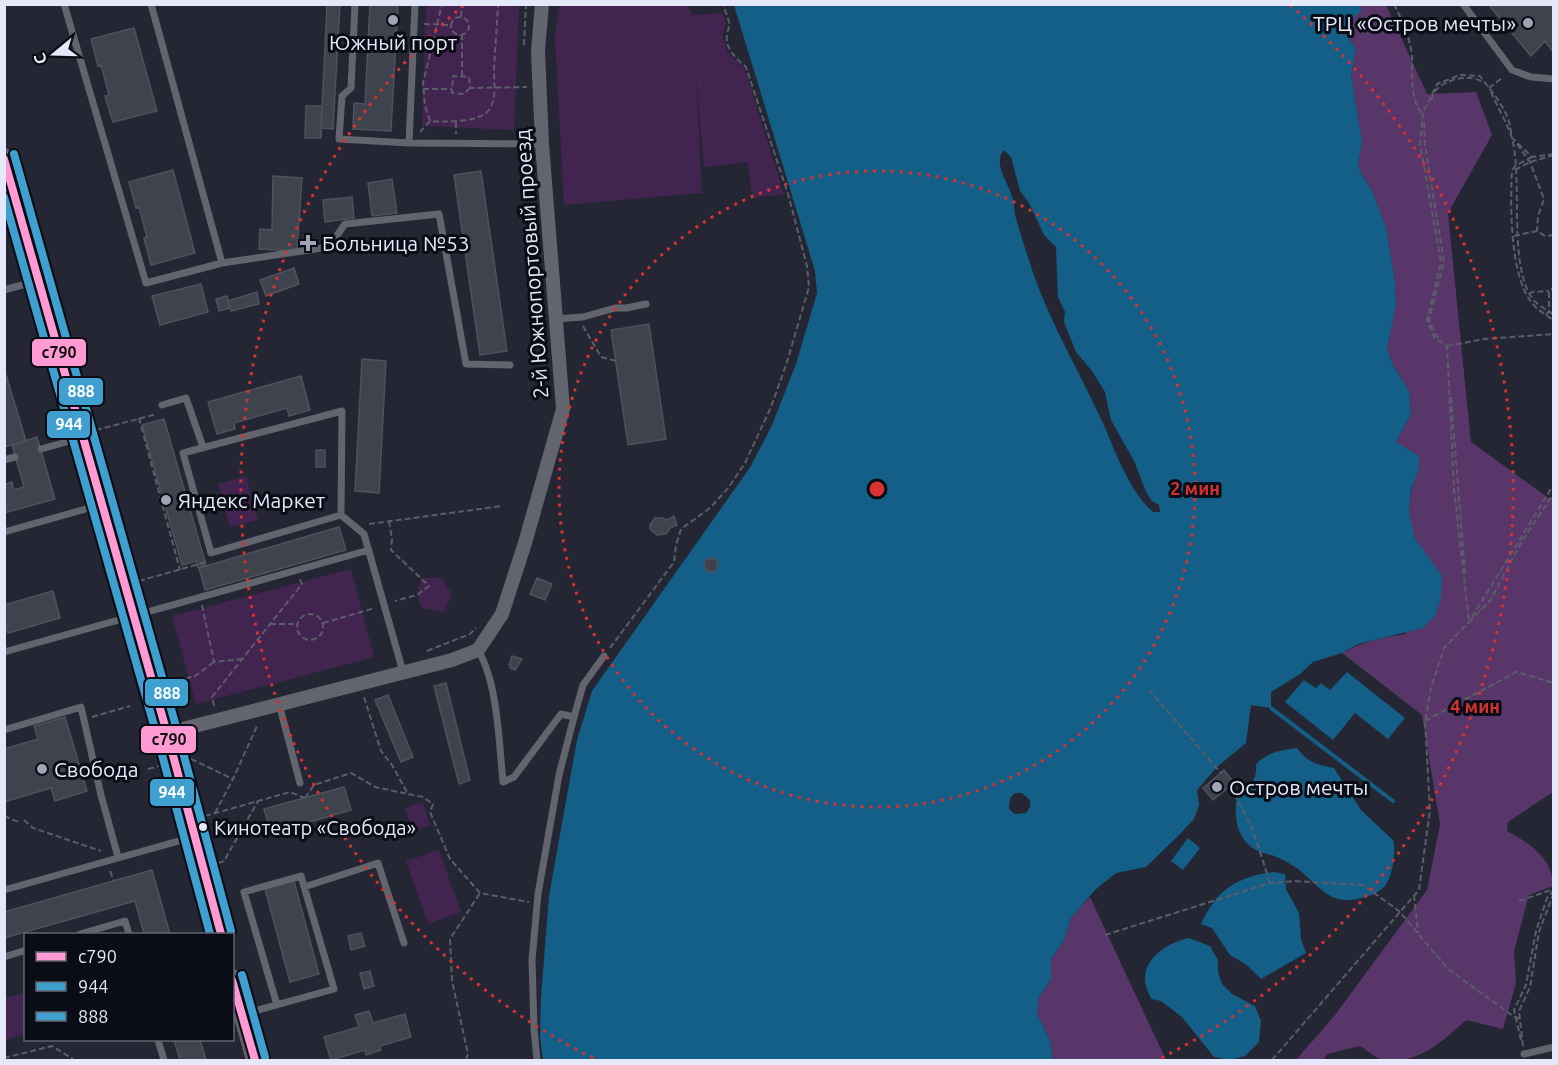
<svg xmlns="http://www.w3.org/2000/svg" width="1558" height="1065" font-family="Ubuntu,sans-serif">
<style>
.green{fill:#422451}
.forest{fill:#583669}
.water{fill:#135f87;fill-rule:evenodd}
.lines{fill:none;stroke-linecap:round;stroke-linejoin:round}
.stream{stroke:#135f87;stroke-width:4}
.building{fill:#3f434e;stroke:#4e525c;stroke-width:1.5}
.path{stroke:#5b5d68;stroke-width:2;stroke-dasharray:6 3;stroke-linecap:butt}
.lane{stroke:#62646e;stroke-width:7}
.street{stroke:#62646e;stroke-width:14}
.secondary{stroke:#5f606c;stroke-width:18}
.bus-1-casing{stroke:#0a0c16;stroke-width:12}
.bus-2-casing{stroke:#0a0c16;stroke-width:12}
.bus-3-casing{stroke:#0a0c16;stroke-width:12}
.bus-1{stroke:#ff9ad2;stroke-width:8}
.bus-2{stroke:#3f9fcf;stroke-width:8}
.bus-3{stroke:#3f9fcf;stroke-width:8}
.ring{fill:none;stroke:#d73232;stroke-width:3;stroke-dasharray:3 6}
.poi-dot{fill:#a1a4b3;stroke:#0a0c16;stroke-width:2}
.bus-dot{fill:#e5e8f8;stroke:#0a0c16;stroke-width:2}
.labels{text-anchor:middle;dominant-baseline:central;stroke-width:6;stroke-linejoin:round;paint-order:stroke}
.bus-label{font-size:20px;fill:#e5e8f8;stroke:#0a0c16;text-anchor:start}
.poi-label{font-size:21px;fill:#e5e8f8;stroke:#0a0c16;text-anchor:start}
.street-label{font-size:21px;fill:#e5e8f8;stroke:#0a0c16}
.centre{fill:#d73232;stroke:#0a0c16;stroke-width:3}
.ring-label{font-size:18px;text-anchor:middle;font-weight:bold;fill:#d73232;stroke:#0a0c16;stroke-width:6;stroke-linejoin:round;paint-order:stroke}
.line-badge{stroke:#0a0c16;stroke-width:2}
.badge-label{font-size:16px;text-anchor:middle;font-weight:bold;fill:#fff}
.pale-badge-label{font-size:16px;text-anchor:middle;font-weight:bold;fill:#111}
</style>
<rect width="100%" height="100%" fill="#242633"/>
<path class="green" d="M426 5H519L514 130 422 126Z
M559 5H687L692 15 723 13 726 23 722 35 728 53 745 69 784 194 752 198 748 162 704 167 696 76 702 193 564 205 555 37Z
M246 476 258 520 230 527 218 484Z
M351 569 374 657 196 704 172 616Z
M421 578H441L452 594 444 612 422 608 417 595Z
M423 802 430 826 413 831 405 808Z
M439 850 461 912 428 924 406 861Z
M24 993 25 1034 5 1040V998Z"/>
<path class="forest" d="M1358 5H1386L1427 94 1476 92 1492 135 1448 213 1471 442 1550 499 1553 496V792L1508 822 1507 831C1529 843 1553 858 1553 886L1529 895 1514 951 1516 983 1503 1029 1466 1020C1443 1041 1418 1065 1384 1060 1376 1059 1367 1050 1360 1046L1327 1054 1323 1060H1296L1335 1015 1427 890 1440 824 1422 715 1342 653C1362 642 1383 637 1405 634L1442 576C1433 564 1421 551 1414 537 1404 516 1411 489 1419 468L1396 442 1411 414 1409 391 1394 367 1387 349 1396 305 1395 281 1386 228 1374 195 1358 167 1362 142 1351 75 1356 48C1341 32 1344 23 1361 11Z
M1090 897 1166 1060H1053L1050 1041 1037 1013 1039 997 1051 979V960L1064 940 1071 918Z"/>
<path class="water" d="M734 5 1358 4 1362 11C1344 23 1341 32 1356 48L1351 75 1362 142 1358 167 1374 195 1386 228 1395 281 1396 305 1387 349 1394 367 1409 391 1411 414 1396 442 1419 456V468L1411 491 1409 511 1414 537 1442 576 1441 599 1435 616 1423 628 1358 644 1342 653 1313 662 1300 674 1271 692V708L1251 705 1246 743 1217 767 1197 790 1199 805 1194 819 1178 836 1146 867 1116 873 1095 890 1071 918 1064 940 1051 960V979L1039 997 1037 1013 1050 1041 1053 1060H543L540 1037 541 997 549 896 577 740 592 691 751 466 772 425 796 364 817 293 815 271ZM1004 150 1011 157 1020 191 1029 203 1044 235 1056 247 1058 297 1065 312 1064 322 1076 352 1092 371 1105 392 1111 420 1135 463 1146 492 1152 501 1159 505 1160 512H1153C1127 488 1116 452 1102 421 1081 376 1057 334 1039 289 1030 265 1022 239 1015 215 1014 209 1014 203 1012 197 1009 183 992 164 1004 150ZM1015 793H1022L1030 800V807L1026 813 1015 814 1009 809 1010 798Z
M1347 672 1405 718 1388 739 1355 713 1333 740 1285 702 1304 680 1316 688 1321 683 1330 690Z
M1297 748C1307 762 1317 765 1334 768L1361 810 1393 840C1397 850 1392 880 1383 888 1375 896 1354 901 1343 900 1323 897 1313 880 1298 869 1291 864 1282 859 1274 856 1268 854 1261 853 1256 850 1235 838 1233 813 1238 792 1251 788 1258 777 1256 764 1268 752 1281 750 1297 748Z
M1188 838 1200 848 1183 870 1171 861Z
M1274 872 1285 874 1286 889 1299 913 1301 939 1306 953 1261 979 1247 965 1230 955 1212 928 1201 924C1216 890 1238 876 1274 872Z
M1189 938 1210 946 1218 960V972L1222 984 1232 994 1255 1006 1261 1021 1259 1042 1245 1056 1230 1060 1214 1057 1182 1017 1161 1001 1151 999C1149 993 1145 986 1145 981 1143 957 1170 942 1189 938Z"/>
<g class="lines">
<path class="stream" d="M1271 708 1393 801"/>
</g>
<path class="building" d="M327 4H340L333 129 321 128Z
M370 4H398L391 131 353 129 354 103 365 104Z
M1488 4H1554V53L1545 41 1531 56Z
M134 28 157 111 113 122 105 96 109 95 101 65 98 66 91 39Z
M306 106H322L321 138H305Z
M173 170 195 253 151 265 144 238 147 237 139 207 136 208 129 182Z
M481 171 507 351 480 355 454 175Z
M273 176 302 178 297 251 259 249 260 229 272 230Z
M392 179 397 213 372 216 368 183Z
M352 197 354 218 325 222 323 200Z
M294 268 299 284 266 296 260 280Z
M201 284 208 312 160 325 152 296Z
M257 292 259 304 231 311 228 301Z
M227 296 230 308 219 311 216 299Z
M649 324 666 439 628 445 611 330Z
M362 359 386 361 379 493 355 491Z
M4 368 26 441 4 447Z
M301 376 310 410 289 416 287 408 234 423 235 429 217 434 208 402Z
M164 419 206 565 198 568 196 561 182 565 142 425Z
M37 437 55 499 4 513V485L12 482 14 490 24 487 12 445Z
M316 450H325V467H316Z
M674 516 677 525 670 528 666 534 657 535 650 529V525L655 518H662L667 520Z
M339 527 346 550 205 590 199 568Z
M704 565a7 7 0 1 1 14 0a7 7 0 1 1-14 0Z
M537 578 552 584 545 600 530 594Z
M53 591 60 618 8 633 4 621V605Z
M512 656 522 659 515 670 510 668 511 665H509Z
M446 683 470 780 459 784 434 686Z
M388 695 413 757 401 762 375 700Z
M65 717 87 791 55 801 51 788 4 802V749L38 739 34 726Z
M1224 770 1234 783 1213 800 1203 788Z
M344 787 351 810 271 833 264 809Z
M152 870 170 934H144L135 901 4 938V912Z
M294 881 319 974 290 982 265 889Z
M361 933 365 946 351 950 348 936Z
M370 971 374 986 364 989 360 973Z
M369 1011 373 1023 405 1014 411 1037 380 1046 381 1050 366 1055 365 1050 331 1060 324 1037 359 1027 355 1015Z
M174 1040H200L206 1060H180Z"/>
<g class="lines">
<path class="path" d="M1394 4C1401 18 1408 33 1411 49 1415 73 1407 89 1421 113H1423
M461 17 462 4
M451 26a9 9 0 1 1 18 0a9 9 0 1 1-18 0Z
M424 24 451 25
M524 45 526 4
M462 76V34
M470 88 464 94 452 93 453 76 469 77 470 88 527 87
M1489 88 1503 77
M423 89H452
M1491 92C1497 106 1507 123 1512 138 1523 181 1508 263 1532 298 1537 305 1547 310 1554 315
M1431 100C1433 97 1435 90 1438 88 1448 79 1473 73 1483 83
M430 121 425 106 423 83 442 4
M456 122V134
M1424 122 1425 145 1444 262 1429 320 1436 335 1441 340
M420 132 430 121C444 122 479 123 489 110 497 99 494 83 494 70 495 48 497 26 498 4
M1517 144 1530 162 1544 199 1538 216 1537 231
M1554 154 1532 157 1511 137C1512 113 1493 94 1480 76L1460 75 1437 84 1423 113 1420 144 1441 262 1427 320 1434 337 1447 346 1454 489 1469 622 1490 601 1522 541 1554 493
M1532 157 1515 166 1512 171C1510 205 1510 277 1532 303 1537 310 1547 315 1554 321
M1515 170 1530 162 1554 155
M1514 236 1537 231 1545 236 1554 235
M1529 294 1532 292 1549 291
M1546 315 1549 311V291L1554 288
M583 326 601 357 616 361
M1447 346 1484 339 1554 334
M1451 397 1465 574
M139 418 180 570
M96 430 157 414
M389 521 392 539 391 550 429 586 417 595 395 601
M369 524 502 506
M139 581 206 562
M202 605 214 662 242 659
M297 627a13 13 0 1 1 26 0a13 13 0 1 1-26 0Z
M1472 617 1554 484
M323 623 375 608
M270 624H297
M610 648 674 562 676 545 681 529 710 508 729 487 745 463 771 407 787 362 809 287 807 266 788 194 746 67C732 55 721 44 730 25L723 4
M427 651 470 634 476 628
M168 683 195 676 214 662
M1149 690 1221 773
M364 697 381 751 392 765 408 794 423 797 433 804 430 812 450 859 480 893 529 902
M214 706 212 697 302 584 300 579
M92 717 130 706
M1425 721 1516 672 1554 683
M191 759 233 779
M148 769 159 766
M1228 787C1251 815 1259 850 1270 883
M305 798 314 785 351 773 375 787 408 794
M215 813 233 779 257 726
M4 816 19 822
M205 816 290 792 305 798
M24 820 33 828 101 851
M218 863 224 861 258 801
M110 871 114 881
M1414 895 1418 933
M1519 901 1554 889
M1105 935 1270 883 1294 881 1363 885 1399 911 1448 969 1513 1016 1520 1019
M1521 1040 1514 1010 1526 985 1536 931 1547 898 1554 890
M1523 1046 1519 1011 1530 987 1539 932 1554 892
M4 1058 52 1046 73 1059
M466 1060 468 1054 452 981 450 939 480 893
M1272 1060 1419 890 1430 810 1425 721 1431 688 1444 648 1469 622"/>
<path class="lane" d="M64 4 146 283 222 263 329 247 345 224 439 214 466 364 510 365
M151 4 222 263
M355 4 351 88 342 96 339 139 409 143
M415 4 409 143 542 144
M1463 4 1512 70 1531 77 1554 79
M4 215 19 210
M4 290 37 281
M626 308 646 304
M555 319 583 317 615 308H628
M162 405 186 398 203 447
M342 411 341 515 211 553 183 453Z
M41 449 81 438
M4 460 15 457
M341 515 364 534 403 672
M4 532 100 505
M478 650C498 683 499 744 503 782L514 777 561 714 574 717
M4 652 369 550
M279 704 300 783
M4 730 81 707 101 795 118 857
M304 887 378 863 404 943
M4 890 193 837
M80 934 125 921 129 934
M4 957 26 950
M244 1014 334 989 301 876 244 892 277 1005
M158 1040 164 1060
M1524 1054 1554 1047
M537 1060 534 1029 532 960 538 894 559 775 574 717 583 685 604 656"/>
<path class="street" d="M167 733 452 660 478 650 502 614 525 543 563 409 542 144 538 51 542 4"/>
<path class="secondary" d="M4 157 167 733 221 934
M232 978 255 1060"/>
<defs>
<path id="bus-1" d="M4 159 167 733 221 934
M232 980 255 1060"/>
<path id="bus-2" d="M4 197 157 736 210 934"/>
<path id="bus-3" d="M14 154 177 730 231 931
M242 975 265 1057"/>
</defs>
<use href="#bus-1" class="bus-1-casing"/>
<use href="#bus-2" class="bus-2-casing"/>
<use href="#bus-3" class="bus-3-casing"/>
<use href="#bus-1" class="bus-1"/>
<use href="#bus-2" class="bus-2"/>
<use href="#bus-3" class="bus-3"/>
</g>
<g class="ring">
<circle cx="877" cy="489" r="318"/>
<path d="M593 1058A636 636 0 0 1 464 5M1290 5A636 636 0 0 1 1161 1058"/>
</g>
<g class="poi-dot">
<circle cx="393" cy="20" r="6"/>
<circle cx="1528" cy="23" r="6"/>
<path d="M305 234h6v6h6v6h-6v6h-6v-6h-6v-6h6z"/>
<circle cx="166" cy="500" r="6"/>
<circle cx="42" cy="769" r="6"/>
<circle cx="1217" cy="787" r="6"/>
</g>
<circle class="bus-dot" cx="203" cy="827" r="5"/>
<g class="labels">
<g class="bus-label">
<text x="214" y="827">Кинотеатр «Свобода»</text>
</g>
<g class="poi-label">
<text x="1516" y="23" text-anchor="end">ТРЦ «Остров мечты»</text>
<text x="393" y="42" text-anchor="middle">Южный порт</text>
<text x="322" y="243">Больница №53</text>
<text x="178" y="500">Яндекс Маркет</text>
<text x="54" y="769">Свобода</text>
<text x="1229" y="787">Остров мечты</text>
</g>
<g class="street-label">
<text transform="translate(531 264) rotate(-94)">2-й Южнопортовый проезд</text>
</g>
</g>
<circle cx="877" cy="489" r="9" class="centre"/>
<g class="ring-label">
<text x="1195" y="495">2 мин</text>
<text x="1475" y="713">4 мин</text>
</g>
<g class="line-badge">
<rect x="31" y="338" width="56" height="29" rx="6" fill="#ff9ad2"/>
<rect x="58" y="377" width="46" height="29" rx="6" fill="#3f9fcf"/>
<rect x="46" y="410" width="45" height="29" rx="6" fill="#3f9fcf"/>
<rect x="144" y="678" width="45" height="29" rx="6" fill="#3f9fcf"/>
<rect x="140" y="725" width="57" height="29" rx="6" fill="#ff9ad2"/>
<rect x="149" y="778" width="46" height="29" rx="6" fill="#3f9fcf"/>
</g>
<g class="badge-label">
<text x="81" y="397">888</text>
<text x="69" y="430">944</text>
<text x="167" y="699">888</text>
<text x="172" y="798">944</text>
</g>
<g class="pale-badge-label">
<text x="59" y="358">с790</text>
<text x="169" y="745">с790</text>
</g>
<rect width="1558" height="1065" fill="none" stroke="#e5e8f8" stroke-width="12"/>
<rect x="24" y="933" width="210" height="108" fill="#0a0c16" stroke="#626470" stroke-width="1.5"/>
<rect x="36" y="952" width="30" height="9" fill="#ff9ad2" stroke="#626470" stroke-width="1.5"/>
<text x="78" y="963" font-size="18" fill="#e5e8f8">с790</text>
<rect x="36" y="982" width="30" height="9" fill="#3f9fcf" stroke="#626470" stroke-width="1.5"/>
<text x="78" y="993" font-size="18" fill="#e5e8f8">944</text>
<rect x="36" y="1012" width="30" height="9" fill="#3f9fcf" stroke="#626470" stroke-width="1.5"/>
<text x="78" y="1023" font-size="18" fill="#e5e8f8">888</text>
<g transform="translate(54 54) rotate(251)" stroke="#0a0c16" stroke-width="4.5" paint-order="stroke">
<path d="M0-4.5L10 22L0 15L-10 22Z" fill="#e5e8f8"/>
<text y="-9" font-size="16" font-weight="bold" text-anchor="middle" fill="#e5e8f8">С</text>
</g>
</svg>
